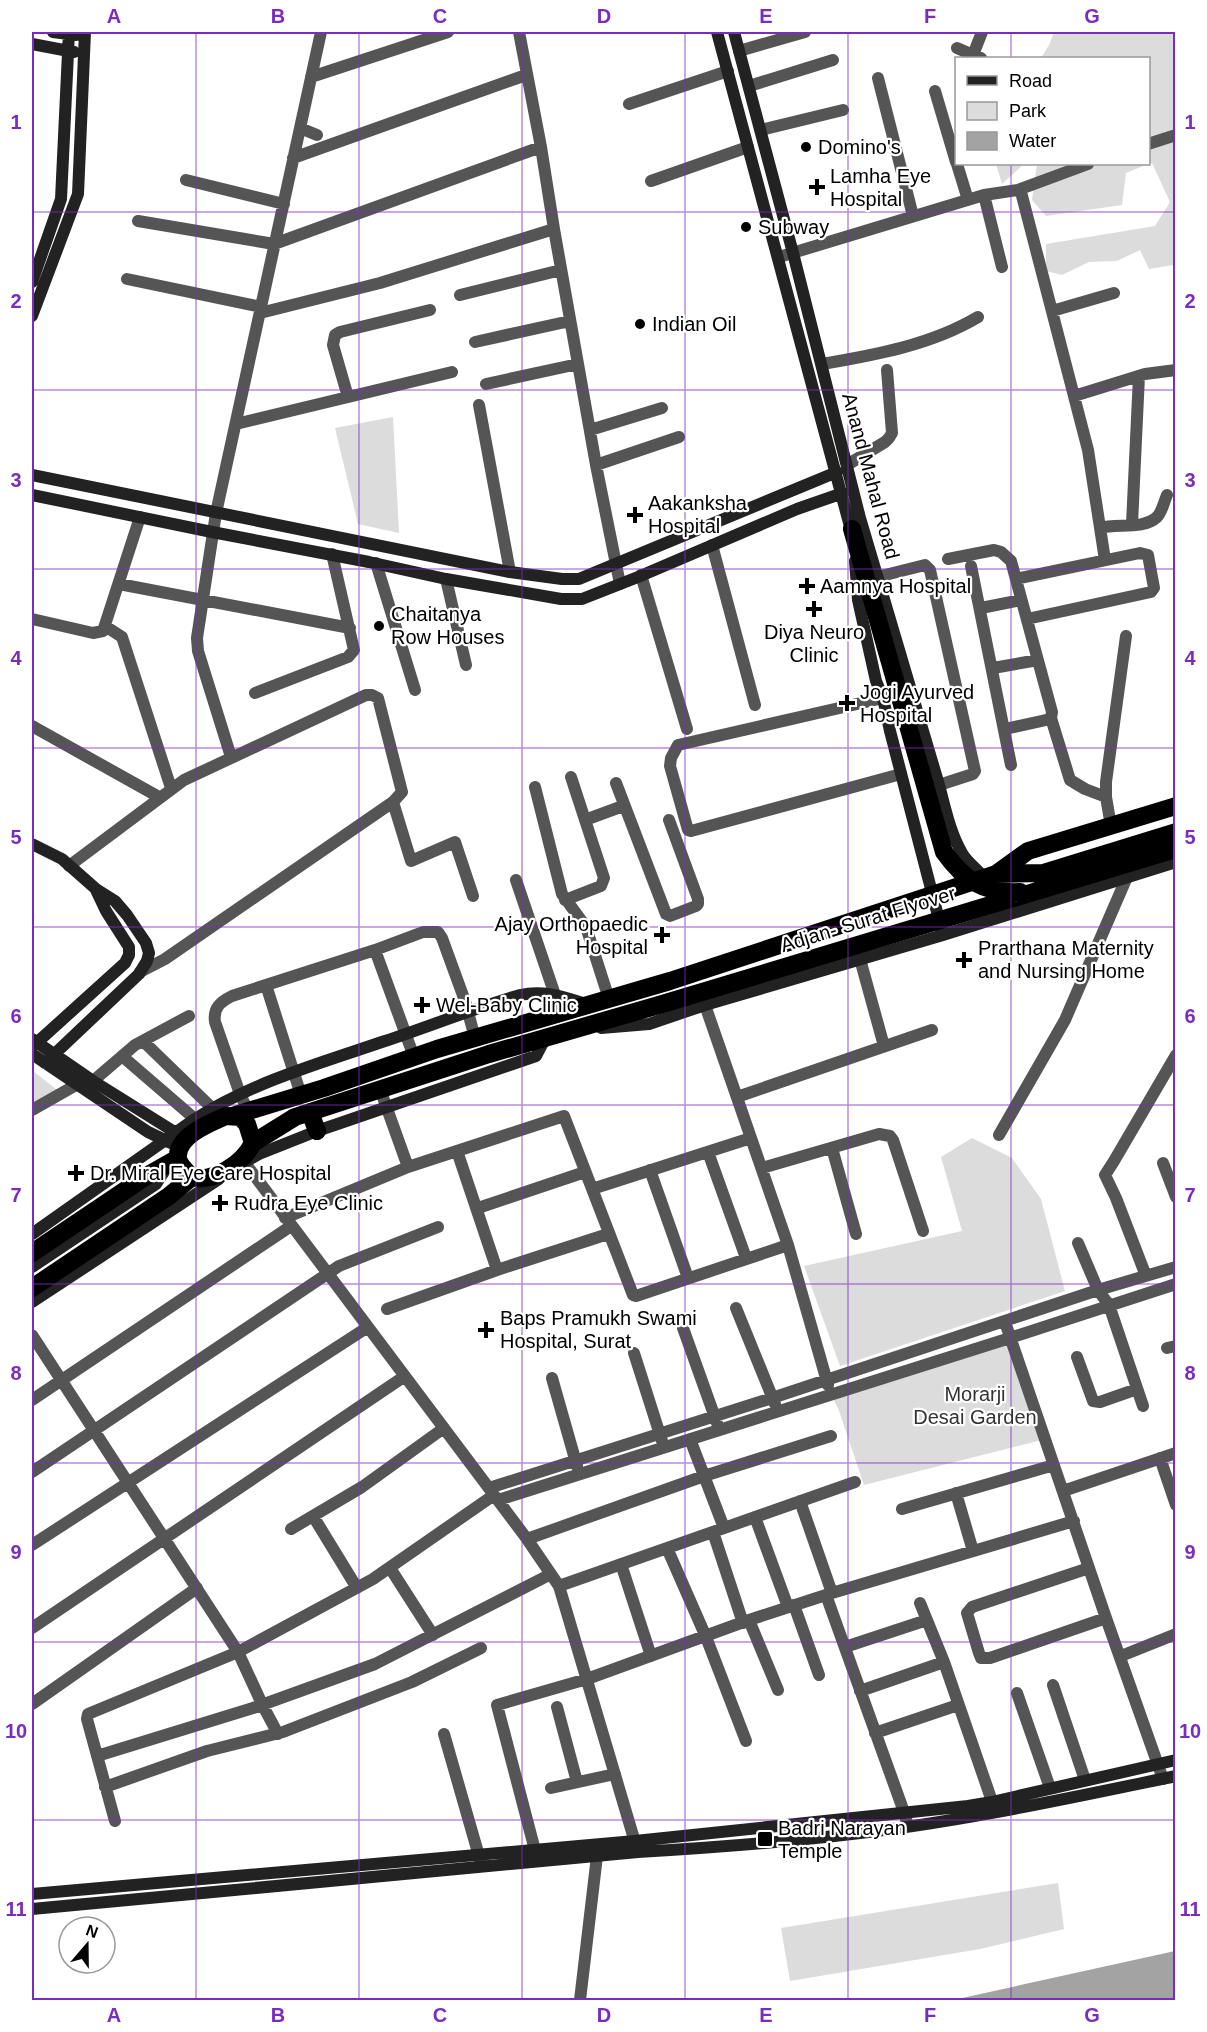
<svg xmlns="http://www.w3.org/2000/svg" width="1207" height="2032" font-family="Arial,sans-serif">
<style>
.green{fill:#dcdcdc}
.water{fill:#a3a3a3}
.lines{fill:none;stroke-linecap:round;stroke-linejoin:round}
.street{stroke:#555;stroke-width:12}
.secondary{stroke:#222;stroke-width:12}
.highway{stroke:#000;stroke-width:18}
.grid{fill:none;stroke:#7b2cbf;stroke-width:1.5;stroke-opacity:0.55}
.poi-dot{fill:#000;stroke:#fff;stroke-width:2}
.labels{text-anchor:middle;dominant-baseline:central;stroke-width:4.5;stroke-linejoin:round;paint-order:stroke}
.poi-label{font-size:20px;fill:#000;stroke:#fff;text-anchor:start}
.street-label{font-size:20px;fill:#000;stroke:#fff}
.park-label{font-size:20px;fill:#333;stroke:#fff}
.neatline{fill:none;stroke:#7b2cbf;stroke-width:2}
.grid-label{font-size:20px;text-anchor:middle;font-weight:bold;fill:#7b2cbf}
</style>
<rect width="100%" height="100%" fill="#fff"/>
<path class="green" d="M1054 32H1175L1176 270 1173 265 1149 269 1140 250 1117 261 1089 262 1062 275 1046 271V244L1155 226 1170 202 1152 163H1149L1148 58H1041L1049 45Z
M996 164H1024L1002 184Z
M1037 164H1148L1126 173 1122 205 1046 216 1032 200Z
M393 417 399 533 358 524 335 428Z
M32 1070 57 1090 32 1104Z
M972 1138 1012 1158 1041 1199 1065 1291 840 1366 804 1266 962 1231 941 1157Z
M1008 1342 1042 1440 864 1485 838 1408 832 1397Z
M1058 1883 1064 1929 980 1949 790 1981 781 1928Z"/>
<path class="water" d="M1175 1951V2000H953Z"/>
<g class="lines">
<path class="street" d="M519 32 541 147 554 229 596 465 620 584
M957 48 973 55
M739 51 805 32
M981 58 973 55 982 32
M311 77 448 32
M878 78 913 216
M749 86 833 60
M935 91 956 162
M629 104 728 71
M300 128 317 135
M761 130 843 110
M1148 144 1176 135
M293 158 526 75
M957 164 968 200
M186 180 284 204
M651 181 748 147
M1018 190 1021 192 1088 450 1105 560
M984 195 1002 267
M138 221 274 244 541 147
M779 257 984 195 1018 190 1088 164
M127 279 262 307
M460 295 561 270
M1052 311 1114 293
M260 313 380 283 554 229
M475 342 570 321
M822 364C875 355 931 345 978 317
M486 384 578 364
M1074 396 1145 374 1176 370
M348 397 333 345 335 335 340 332 430 310
M479 405 510 572
M236 424 452 372
M590 430 662 408
M596 465 679 437
M847 465 885 442 889 438 892 433 887 370
M1132 524 1139 376
M1100 528C1117 523 1143 530 1157 517 1162 512 1164 502 1167 495
M712 545 755 705
M948 559 994 550 1001 552 1011 561 1052 712 1051 718 1046 720 1005 729
M376 563 415 690
M971 566 1011 765
M641 575 687 729
M877 577 925 565 930 570 975 771 973 774 939 785
M446 579 466 665
M1016 579 1140 553 1148 555 1154 588 1151 592 1027 619
M119 584 350 628
M981 608 1021 600
M32 619 93 633 103 631 140 517
M105 626 122 637 171 788
M993 668 1038 660
M255 693 348 657 354 650 332 554
M883 698 678 745 671 758 670 766 688 830 691 831 901 774
M1051 718 1070 780 1085 789 1106 797
M32 726 159 797
M231 757 198 651 197 638 216 513 321 32
M616 783 666 914 670 916 696 906 698 904V899L669 820
M535 787 562 894 586 927 609 999
M393 802 411 861 455 842 473 896
M585 820 623 806
M1111 826 1106 797V782L1126 636
M69 866 184 780 366 695H372L378 698 402 792 393 802 165 959 140 972
M516 880 555 995
M565 900 601 886 604 878 571 777
M375 950 414 1057
M860 959 884 1046
M266 985 301 1095
M705 1005 788 1245 828 1385
M143 1041 212 1108
M122 1056 195 1119
M93 1081 135 1045 189 1016
M380 1089 408 1167
M737 1097 932 1030
M32 1110 76 1085
M248 1111 240 1094 215 1022C213 1008 220 1002 232 996L375 950 423 932H438L442 938 465 1001 475 1038
M999 1135 1065 1020 1127 877
M832 1148 856 1234
M457 1151 497 1270
M708 1152 746 1258
M242 1159 527 1539 559 1586 637 1849
M1163 1163 1176 1197
M762 1168 879 1134 890 1136 893 1140 923 1231
M650 1170 688 1278
M592 1189 751 1138
M478 1208 585 1172
M285 1218 408 1167 564 1116 633 1295 636 1296 788 1245
M1078 1243 1098 1290 1109 1305 1143 1406
M1146 1276 1116 1198 1105 1175 1114 1161 1176 1055
M736 1308 775 1404
M387 1309 497 1270 608 1234
M1005 1322 1106 1618 1163 1779
M683 1328 717 1423
M32 1335 238 1652 262 1704 278 1734
M1167 1348 1176 1346
M634 1353 662 1441
M1077 1357 1093 1401 1100 1402 1137 1389
M552 1378 577 1466
M32 1400 291 1226
M690 1439 724 1528
M1160 1458 1176 1505
M32 1472 339 1266 438 1227
M489 1488 772 1398 1098 1290 1176 1267
M1063 1491 1176 1453
M956 1493 973 1551
M498 1500 1010 1338 1176 1284
M800 1501 832 1593
M902 1509 1054 1465
M313 1516 357 1588
M755 1517 788 1607
M291 1529 362 1487 444 1428
M713 1532 743 1623
M527 1539 704 1476 831 1436
M32 1545 368 1327
M667 1548 706 1637 746 1741
M621 1564 651 1656
M390 1568 433 1635
M1089 1568 972 1607 967 1613 979 1653 981 1658H990L1106 1618
M559 1586 855 1482
M826 1595 904 1812 908 1826
M920 1603 944 1662 995 1810
M794 1605 819 1675
M749 1620 778 1690
M32 1628 405 1376
M845 1647 927 1620
M1121 1656 1176 1634
M1053 1685 1085 1780
M860 1691 944 1662
M1017 1693 1050 1788
M32 1704 197 1588
M557 1707 577 1782
M875 1733 958 1705
M444 1734 481 1863
M97 1756 253 1708 375 1664 551 1574
M105 1787 207 1751 283 1732 412 1682 481 1648
M551 1788 615 1774
M115 1821 87 1719 88 1714 238 1652 373 1579 494 1495
M537 1858 497 1705 587 1679 749 1620 832 1593 1074 1521
M580 2000 597 1856"/>
<path class="secondary" d="M53 32 76 35
M717 32 852 534
M734 32 793 253 860 518 939 785C945 807 950 833 962 853 968 864 981 871 987 882
M32 44 74 52
M32 282 61 199 69 32
M32 316 78 194 85 32
M32 475 510 572 562 579H579L837 472
M32 495 212 532 369 562 446 579 561 599H582L638 577 797 509 843 493
M855 561 858 600 876 681 883 698 890 731 943 935
M32 844 62 859 96 889 115 901 127 915 146 943 149 953 147 961 139 974 45 1063
M601 1028 649 1024 705 1005 943 935 1176 862
M32 1039 93 1081 181 1136
M32 1047 125 963 129 955V947L106 911 96 890
M32 1054 148 1132 171 1143
M243 1163 259 1154 317 1131 536 1056 546 1037
M32 1234 195 1119C253 1082 320 1063 385 1041 430 1026 475 1008 520 995 544 990 563 997 586 1004
M32 1267 156 1184 167 1167
M32 1302 219 1179
M32 1894 635 1841 968 1806 992 1802 1176 1760
M32 1909 638 1852C706 1848 775 1843 843 1835 955 1823 1065 1799 1176 1776"/>
<path class="highway" d="M852 529 944 852C964 880 984 894 1020 892
M996 874 1043 873 1176 832
M310 1112 317 1131
M226 1116 240 1117 247 1124 253 1143C243 1163 214 1183 192 1177 187 1172 179 1165 178 1158 176 1136 210 1123 226 1116Z
M232 1116 324 1088 437 1049 670 981 996 874 1028 851 1176 806
M253 1143 295 1117 489 1054 659 1005 1176 849
M32 1253 148 1175 178 1158
M32 1288 169 1196 192 1177"/>
</g>
<path class="grid" d="M196 32V2000M359 32V2000M522 32V2000M685 32V2000M848 32V2000M1011 32V58M1011 164V2000M32 212H1176M32 390H1176M32 569H1176M32 748H1176M32 927H1176M32 1105H1176M32 1284H1176M32 1463H1176M32 1642H1176M32 1820H1176"/>
<g class="poi-dot">
<circle cx="806" cy="147" r="6"/>
<path d="M814 178h6v6h6v6h-6v6h-6v-6h-6v-6h6z"/>
<circle cx="746" cy="227" r="6"/>
<circle cx="640" cy="324" r="6"/>
<path d="M632 506h6v6h6v6h-6v6h-6v-6h-6v-6h6z"/>
<path d="M804 577h6v6h6v6h-6v6h-6v-6h-6v-6h6z"/>
<path d="M811 600h6v6h6v6h-6v6h-6v-6h-6v-6h6z"/>
<circle cx="379" cy="626" r="6"/>
<path d="M844 694h6v6h6v6h-6v6h-6v-6h-6v-6h6z"/>
<path d="M659 926h6v6h6v6h-6v6h-6v-6h-6v-6h6z"/>
<path d="M961 951h6v6h6v6h-6v6h-6v-6h-6v-6h6z"/>
<path d="M419 996h6v6h6v6h-6v6h-6v-6h-6v-6h6z"/>
<path d="M73 1164h6v6h6v6h-6v6h-6v-6h-6v-6h6z"/>
<path d="M217 1194h6v6h6v6h-6v6h-6v-6h-6v-6h6z"/>
<path d="M483 1321h6v6h6v6h-6v6h-6v-6h-6v-6h6z"/>
<rect x="757" y="1831" width="16" height="16" rx="3"/>
</g>
<g class="labels">
<g class="poi-label">
<text x="818" y="147">Domino's</text>
<text x="830" y="176">Lamha Eye<tspan x="830" dy="23">Hospital</tspan></text>
<text x="758" y="227">Subway</text>
<text x="652" y="324">Indian Oil</text>
<text x="648" y="503">Aakanksha<tspan x="648" dy="23">Hospital</tspan></text>
<text x="820" y="586">Aamnya Hospital</text>
<text x="391" y="614">Chaitanya<tspan x="391" dy="23">Row Houses</tspan></text>
<text x="814" y="632" text-anchor="middle">Diya Neuro<tspan x="814" dy="23">Clinic</tspan></text>
<text x="860" y="692">Jogi Ayurved<tspan x="860" dy="23">Hospital</tspan></text>
<text x="648" y="924" text-anchor="end">Ajay Orthopaedic<tspan x="648" dy="23">Hospital</tspan></text>
<text x="978" y="948">Prarthana Maternity<tspan x="978" dy="23">and Nursing Home</tspan></text>
<text x="436" y="1005">Wel-Baby Clinic</text>
<text x="90" y="1173">Dr. Miral Eye Care Hospital</text>
<text x="234" y="1203">Rudra Eye Clinic</text>
<text x="500" y="1318">Baps Pramukh Swami<tspan x="500" dy="23">Hospital, Surat</tspan></text>
<text x="778" y="1828">Badri Narayan<tspan x="778" dy="23">Temple</tspan></text>
</g>
<g class="street-label">
<text transform="translate(871 476) rotate(75)">Anand Mahal Road</text>
<text transform="translate(868 919) rotate(-17)">Adjan- Surat Flyover</text>
</g>
<g class="park-label">
<text x="975" y="1394">Morarji<tspan x="975" dy="23">Desai Garden</tspan></text>
</g>
</g>
<rect width="1207" height="2032" fill="none" stroke="#ffffff" stroke-width="66"/>
<rect x="955" y="57" width="195" height="108" fill="#ffffff" stroke="#999999" stroke-width="1.5"/>
<rect x="967" y="76" width="30" height="9" fill="#222222" stroke="#999999" stroke-width="1.5"/>
<text x="1009" y="87" font-size="18" fill="#000000">Road</text>
<rect x="967" y="102" width="30" height="18" fill="#dcdcdc" stroke="#999999" stroke-width="1.5"/>
<text x="1009" y="117" font-size="18" fill="#000000">Park</text>
<rect x="967" y="132" width="30" height="18" fill="#a3a3a3" stroke="#999999" stroke-width="1.5"/>
<text x="1009" y="147" font-size="18" fill="#000000">Water</text>
<g transform="translate(87 1945) rotate(20)"><circle r="28" fill="#ffffff" stroke="#999999" stroke-width="1.5"/>
<path d="M0-4.5L10 22L0 15L-10 22Z" fill="#000000"/>
<text y="-9" font-size="16" font-weight="bold" text-anchor="middle" fill="#000000">N</text>
</g>
<rect x="33" y="33" width="1141" height="1966" class="neatline"/>
<g class="grid-label">
<text x="114" y="23">A</text>
<text x="278" y="23">B</text>
<text x="440" y="23">C</text>
<text x="604" y="23">D</text>
<text x="766" y="23">E</text>
<text x="930" y="23">F</text>
<text x="1092" y="23">G</text>
<text x="16" y="129">1</text>
<text x="1190" y="129">1</text>
<text x="16" y="308">2</text>
<text x="1190" y="308">2</text>
<text x="16" y="487">3</text>
<text x="1190" y="487">3</text>
<text x="16" y="665">4</text>
<text x="1190" y="665">4</text>
<text x="16" y="844">5</text>
<text x="1190" y="844">5</text>
<text x="16" y="1023">6</text>
<text x="1190" y="1023">6</text>
<text x="16" y="1202">7</text>
<text x="1190" y="1202">7</text>
<text x="16" y="1380">8</text>
<text x="1190" y="1380">8</text>
<text x="16" y="1559">9</text>
<text x="1190" y="1559">9</text>
<text x="16" y="1738">10</text>
<text x="1190" y="1738">10</text>
<text x="16" y="1916">11</text>
<text x="1190" y="1916">11</text>
<text x="114" y="2022">A</text>
<text x="278" y="2022">B</text>
<text x="440" y="2022">C</text>
<text x="604" y="2022">D</text>
<text x="766" y="2022">E</text>
<text x="930" y="2022">F</text>
<text x="1092" y="2022">G</text>
</g>
</svg>
